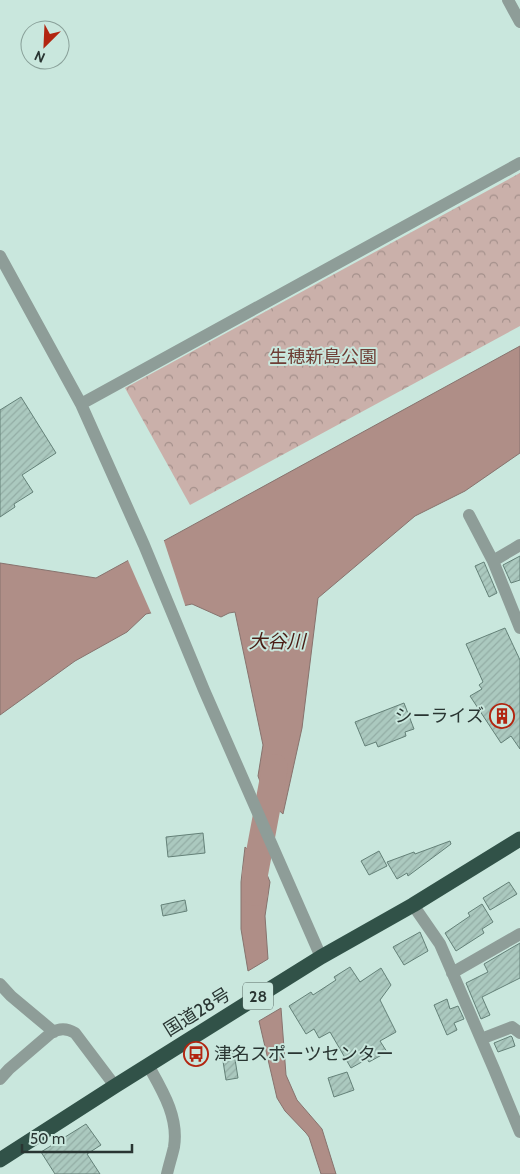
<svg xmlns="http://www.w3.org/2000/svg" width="520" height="1174" font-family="Cabin,'Noto Sans JP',sans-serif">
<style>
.park{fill:url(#park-crowns)}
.water{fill:#af8e87;stroke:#87736e}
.pier{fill:#c9e7dd}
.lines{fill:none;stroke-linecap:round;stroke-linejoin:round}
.river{stroke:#af8e87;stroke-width:26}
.building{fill:url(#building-hatch);stroke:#648178}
.minor{stroke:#8e9d98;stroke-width:12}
.highway{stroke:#315248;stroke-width:15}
.labels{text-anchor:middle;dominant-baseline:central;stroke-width:4;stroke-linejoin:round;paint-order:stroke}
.shield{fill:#c9e7dd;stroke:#596a65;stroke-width:1}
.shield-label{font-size:16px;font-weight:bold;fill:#293532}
.park-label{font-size:18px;fill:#6e3d34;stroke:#c9e7dd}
.poi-label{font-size:18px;fill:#293532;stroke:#c9e7dd;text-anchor:end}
.street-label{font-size:18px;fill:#293532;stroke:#c9e7dd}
.water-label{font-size:19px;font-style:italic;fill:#4a1c14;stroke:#c9e7dd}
</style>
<defs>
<pattern id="park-crowns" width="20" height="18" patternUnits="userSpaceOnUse" patternTransform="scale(1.25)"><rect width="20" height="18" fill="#cab0aa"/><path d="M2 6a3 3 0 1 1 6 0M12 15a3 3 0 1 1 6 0" fill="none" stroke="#a4908b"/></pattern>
<pattern id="building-hatch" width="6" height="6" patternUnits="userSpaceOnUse" patternTransform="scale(1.25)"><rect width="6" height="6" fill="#abc9bf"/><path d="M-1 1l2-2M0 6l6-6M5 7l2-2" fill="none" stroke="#93ada5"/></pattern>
</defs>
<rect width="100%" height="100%" fill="#c9e7dd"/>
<path class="park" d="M520 173V326L190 505 125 388Z"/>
<path class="water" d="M520 346V453L465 491 415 516 318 598 302 728 283 814 267 800 258 776 263 745 235 612 229 613 221 617 192 604 146 614 127 632 75 661 0 715V563L96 578Z
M245 847 262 862 270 882 265 916 268 959 248 971 241 929V882Z
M281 1008 286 1075 297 1100 322 1129 336 1174H321L309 1137 306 1133 285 1111 277 1098 259 1021Z"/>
<path class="pier" d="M163 538 186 608 152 615 127 558Z"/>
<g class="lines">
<path class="river" d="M255 893V874L275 767"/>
</g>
<path class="building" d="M21 397 56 453 22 475 33 492 14 504 15 507 0 517V410Z
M520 556V580L511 583 503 565Z
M484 562 497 593 489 597 475 566Z
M505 628 520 660V749L511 736 501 743 470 696 482 689 479 685 483 682 466 644Z
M404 703 414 729 405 732 406 736 378 747 376 742 365 746 355 722Z
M203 833 205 853 168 857 166 837Z
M450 841 451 844 408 876 407 873 397 879 387 862 414 852 415 854Z
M379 851 387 866 369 875 361 861Z
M509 882 517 894 490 910 483 898Z
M185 900 187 911 163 916 161 905Z
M482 904 493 922 482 929 484 933 456 951 445 933 470 916 468 913Z
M420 932 428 951 404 965 393 947Z
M520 943V978L482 997 490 1015 481 1019 466 983 488 972 484 964Z
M350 967 360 982 381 968 391 985 380 1000 396 1032 380 1041 387 1052 369 1062 367 1059 351 1068 330 1032 319 1038 314 1029 306 1034 289 1006 311 992 313 995 336 980 334 977Z
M447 999 450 1009 458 1006 464 1019 454 1023 457 1030 447 1035 434 1005Z
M511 1036 512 1037 515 1046 498 1052 494 1043Z
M234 1053 238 1078 226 1080 222 1055Z
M347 1072 354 1090 334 1097 328 1078Z
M86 1124 101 1145 87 1154 100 1174H55L41 1152Z"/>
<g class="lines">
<path class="minor" d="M508 0 520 22
M0 256 81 404 144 545 204 690 321 957
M81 404 520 163
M469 515 493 561
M520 545 493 561 520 628
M413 905 440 944 494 1069 520 1132
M452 973 520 934
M0 984 11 996 54 1032
M481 1039 512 1027 520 1033
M148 1065C162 1090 179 1117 174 1147 172 1156 169 1165 167 1174
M0 1079 9 1069 51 1033C59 1028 67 1028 75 1033L115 1086"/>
<path class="highway" d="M0 1160 115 1086 321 957 413 905 520 839"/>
</g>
<defs>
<symbol id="building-ring" viewBox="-11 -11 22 22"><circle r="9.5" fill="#c9e7dd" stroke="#b22510" stroke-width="1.5"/><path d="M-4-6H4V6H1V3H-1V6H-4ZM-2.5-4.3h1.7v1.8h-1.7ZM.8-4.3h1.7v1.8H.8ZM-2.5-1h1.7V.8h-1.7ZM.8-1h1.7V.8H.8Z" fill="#b22510"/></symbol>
<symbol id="bus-ring" viewBox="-11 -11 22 22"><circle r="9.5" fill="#c9e7dd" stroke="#b22510" stroke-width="1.5"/><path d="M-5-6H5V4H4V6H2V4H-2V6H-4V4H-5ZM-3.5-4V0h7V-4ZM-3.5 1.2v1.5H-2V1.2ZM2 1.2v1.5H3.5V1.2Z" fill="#b22510"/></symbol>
</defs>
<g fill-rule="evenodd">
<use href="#building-ring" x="488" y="702" width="28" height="28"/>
<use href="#bus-ring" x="182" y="1040" width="28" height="28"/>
</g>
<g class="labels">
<rect class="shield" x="243" y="982.5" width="30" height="27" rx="4"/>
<g class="shield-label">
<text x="258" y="996">28</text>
</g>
<g class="park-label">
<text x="323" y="357">生穂新島公園</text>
</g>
<g class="poi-label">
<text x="484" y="716">シーライズ</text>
<text x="214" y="1054" text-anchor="start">津名スポーツセンター</text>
</g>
<g class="street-label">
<text transform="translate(197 1012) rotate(-32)">国道28号</text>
</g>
<g class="water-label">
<text x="277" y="641">大谷川</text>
</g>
</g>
<g transform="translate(45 45) rotate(204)"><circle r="24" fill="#c9e7dd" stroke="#89a099"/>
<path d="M0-4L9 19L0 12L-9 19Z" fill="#b22510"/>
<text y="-8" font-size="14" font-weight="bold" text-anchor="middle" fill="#293532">N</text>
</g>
<path d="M22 1144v8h110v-8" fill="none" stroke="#293532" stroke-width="2.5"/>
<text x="30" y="1144" font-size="15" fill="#293532" stroke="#c9e7dd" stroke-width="4" paint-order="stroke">50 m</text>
</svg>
